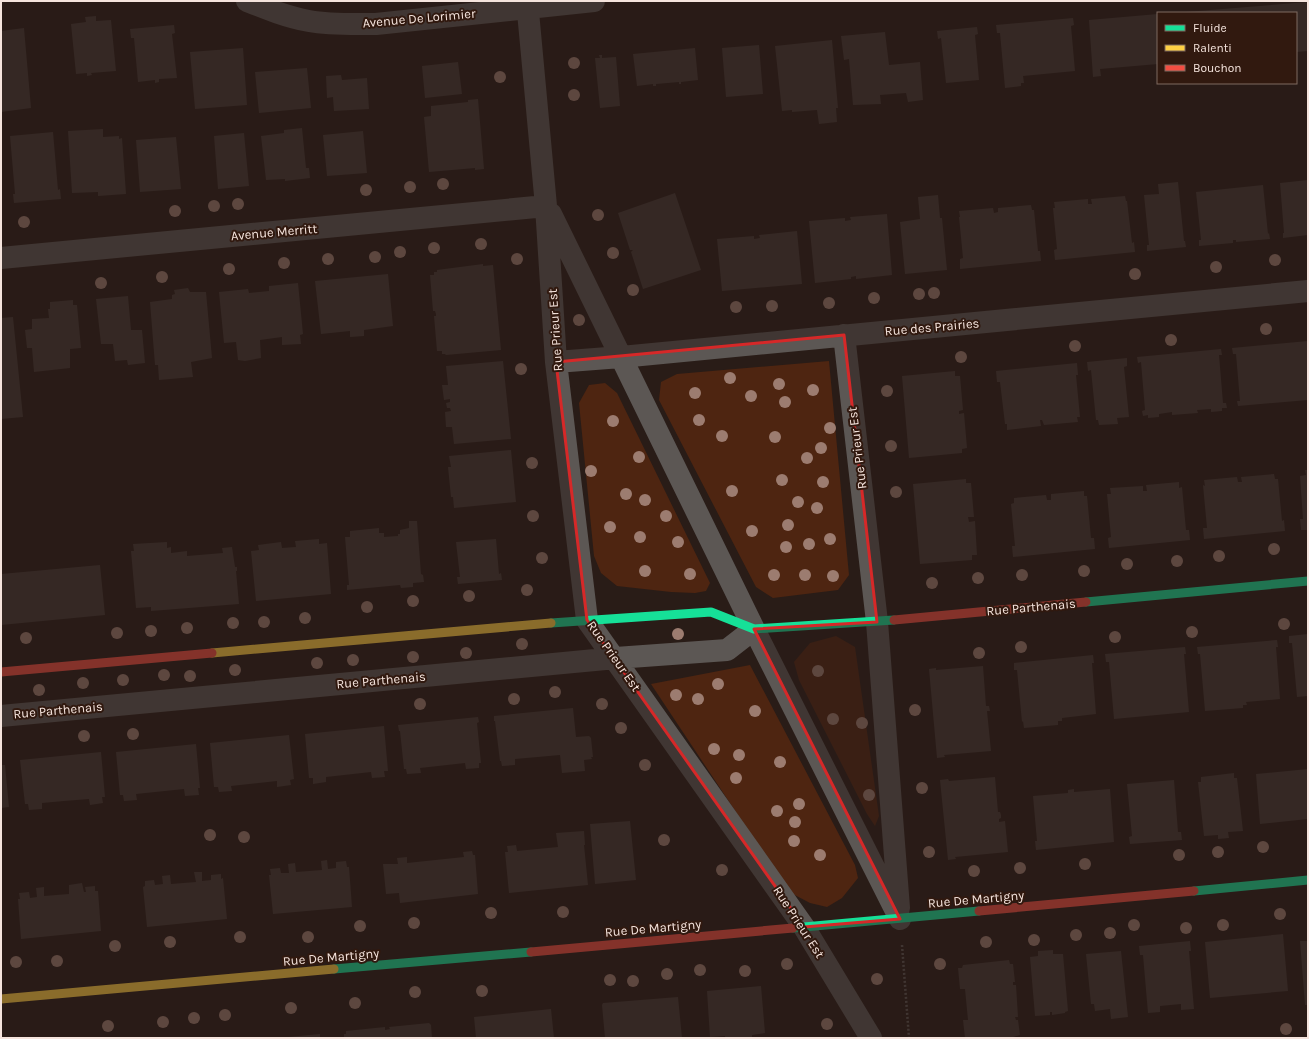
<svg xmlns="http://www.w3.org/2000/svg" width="1309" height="1039" font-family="Karla,sans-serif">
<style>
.green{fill:#4e2511}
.building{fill:#433834}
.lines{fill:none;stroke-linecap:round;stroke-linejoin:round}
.path{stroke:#5c5552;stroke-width:2.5;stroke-dasharray:2 2;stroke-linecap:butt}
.street{stroke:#5c5754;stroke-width:22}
.fast{stroke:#16e098;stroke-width:9}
.slow{stroke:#ffcf43;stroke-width:9}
.jam{stroke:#f24e42;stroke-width:9}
.tree{fill:#9c7c70}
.marked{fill:none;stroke:#d62828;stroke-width:3;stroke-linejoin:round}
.labels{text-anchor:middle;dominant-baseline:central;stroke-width:4;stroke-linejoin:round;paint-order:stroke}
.street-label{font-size:13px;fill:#f5e4dd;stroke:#31190f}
</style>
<rect width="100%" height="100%" fill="#291c17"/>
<path class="green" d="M829 361 849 575 838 590 773 598 756 587 659 400 661 382 677 374Z
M605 383 617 393 710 583 706 591 695 593 671 592 617 586 601 573 594 556 579 403 589 385Z
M836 636 855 647 879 816 875 826 867 814 799 680 794 662 810 643Z
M750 665 855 865 858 878 842 898 827 907 810 903 789 892 651 684Z"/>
<path class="building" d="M1308 2V51L1296 52V13H1186V12Z
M1158 14V64L1100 69 1101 76 1093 77 1089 20Z
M96 16V21L111 20 116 71 91 73 92 75 87 76V73L76 74 71 24 86 22 85 17Z
M1073 18 1074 25 1071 26 1075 71 1023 76 1024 83H1021V86L1005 88 1000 33H997L996 25Z
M174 25 175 33 172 34 177 78 159 79V82L155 83V80L138 82 134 38H131L130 29Z
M977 27 978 34 975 35 979 80 946 83 941 38 938 39 937 31Z
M24 28 31 108 1 112V31Z
M885 32 889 65 920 62 923 100 908 102 906 93 880 95 881 104 853 105 849 59 844 60 841 36Z
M832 40 838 108H836L837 122 819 124 817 110 792 112V110L782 111 775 46Z
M759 45 763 94 726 97 722 48Z
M243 48 247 105 195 109 190 52Z
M695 48 698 80 681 82V84H679V82L656 84V86H653V84L637 86 633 54Z
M599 55H602V58L616 57 620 106 600 108 595 58H600Z
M458 62 462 94 425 98 422 66Z
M307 68 311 108 259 113 255 72Z
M341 75 342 80 367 78 369 109 334 111 333 97 327 98 326 76Z
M478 99 484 169 475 170V168L429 172 424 117 431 116V106L468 102V100Z
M302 128 306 168H309L310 178 285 181V179L266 180 261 136 284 133V130Z
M103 129V137L119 136V139L122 138 126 194 98 196V192L72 193 68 131Z
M363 131 367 173 327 176 323 135Z
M53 132 58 190 60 189 61 199 14 203 13 194H15L10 136Z
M244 133 249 186 218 189 214 136Z
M176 137 181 189 140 192 136 140Z
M1308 180V235L1283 238V233H1284L1280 183Z
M1178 182 1184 241H1185L1186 247 1147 251V245H1149L1144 195 1159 194 1158 184Z
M1263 185 1268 234 1269 233 1270 239 1236 242V240H1233V243L1199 246V240H1201L1196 192Z
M675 193 701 270 643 289 631 252 633 250H630L618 213Z
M938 195 940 218H942L947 270 905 274 900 222 920 219 918 197Z
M1125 196 1126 201H1127L1132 243 1134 242 1135 252 1055 260 1054 250 1057 249 1053 208H1055L1054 202 1088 199V204H1092L1091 199Z
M1031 205 1032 210H1034L1038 251H1040L1041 261 960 269V259L963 258 959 217H960L959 211 993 208 994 213 998 212V208Z
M887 214 892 275 856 279V276L851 277V279L815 283 809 221 845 218V221L851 220 850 217Z
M797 231 802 284 722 291 717 239 754 236V239L760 238 759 235Z
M483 264V266L493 265 501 350 446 355 445 354H442V351H437L434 316H436V314L435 311H433L430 275H434V272H437V270Z
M388 274 393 326 364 330V336L350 337V331L321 334 315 281Z
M298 283 303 334 300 335 301 344 282 345V337L260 340 261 358 245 361 238 360 236 342 224 343 219 292 248 289 249 293 269 291V286Z
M188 288 190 292H206L212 358 191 362 193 377 159 380 158 365H155L150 302 172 299V295L175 294 174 290Z
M128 296 131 330H142L145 363 128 365 127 360 115 361 113 344H101L96 299Z
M73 300V305H77L81 348 70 349V368L34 372 32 348H27L25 330 32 329V319L49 318 48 309H50V302Z
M13 317 23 417 1 419V318Z
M1308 341V400L1238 406 1237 401H1240L1236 354H1233L1232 348Z
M1221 349 1222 355H1219L1223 403H1226L1227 408H1222V411L1211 412V409L1197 410 1198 413 1172 415V412L1159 414V417L1148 418V415L1143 416 1142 411 1145 410 1141 362 1138 363 1137 357Z
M1127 358V366L1124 367 1129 417 1117 418 1118 424 1099 425 1098 420H1096L1091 370 1088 371 1087 362Z
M503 361 511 439 454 444 452 427H446L445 412 451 411 450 408H447L446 403 450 402V399L444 400 442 385H448L446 366Z
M1077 363 1078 375H1076L1080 417H1077L1078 422 1044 425 1042 420H1040L1041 426 1007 430V424H1005L1000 382H997L996 371Z
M955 371V376H960L963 410 959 411V414L964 413 967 448 962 449V453L909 458 902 376Z
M511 450 516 502 454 508 453 497H451L448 467H451L449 456Z
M1305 470H1308V530H1301L1300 519H1303L1300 476 1306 475Z
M1274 474 1275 479H1278L1282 521 1284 520 1285 531 1204 539 1203 528H1207L1203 485 1205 486 1204 480 1237 477 1238 482H1242L1241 477Z
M966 479V483H971L974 517H968L969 522 975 521 977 555H972V560L920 564 913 484Z
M1179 482V488L1182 487 1186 530H1189L1190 540 1109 548 1108 538 1111 537 1107 494H1111L1110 488 1143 486V491H1147L1146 485Z
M1084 491V496H1087L1091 538H1094L1095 549 1013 557 1012 546H1015L1011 504 1014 503V498L1046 495 1047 500H1051V494Z
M409 521H417L421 574 423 575 424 582 413 583V587L401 588 400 585 347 590V585H349L345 537H350V531L379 528V533H384V537L398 536V534H400V530L409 528Z
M319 539V544L327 543 331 594 256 601 251 551 259 550 258 545 281 542 282 548 296 547 295 541Z
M496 539 499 574 501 573 502 580 458 584 457 577H460L456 542Z
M167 542V548L171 547V553L187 551V556L223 553 222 548 232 547 235 567H237V571H236L239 604 151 611V607L136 608 131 551H134L133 544Z
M100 565 105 615 1 625V574Z
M1308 634V696L1297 697 1292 643H1289V636Z
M1277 640 1278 647H1276L1280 699 1246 702 1247 705H1243V708L1205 711 1200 654H1198L1197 647Z
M1185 647 1186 654H1184L1189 712 1114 719 1109 662H1106L1105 654Z
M1093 655 1094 663H1092L1096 714 1062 718V721H1058V725L1024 728 1023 721 1022 722 1017 670H1014V663Z
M983 666 986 706H989L990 711H987L991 751 944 755 945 757 937 758 929 669 936 668V670Z
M573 708 576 737 589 736 591 738 593 757H591L592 759 584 760 585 771 562 773 560 755 515 759V765L502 766 501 761H500L495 721H494V716Z
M478 717 479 722 477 723 481 763H479V768L466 769 465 763 420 768 421 773 407 774 406 769H404L400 731H399L398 725Z
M384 726 388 771H384L385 777 372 778 371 772 326 777V782L313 784V778H309L305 734Z
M289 735 294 779 290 780 291 785 277 787V781L231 786 232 791 219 792 218 787H214L210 743Z
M196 744 200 788H198L199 795 185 796 184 789 136 794 137 800 124 801 123 795H120L116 752Z
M101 752 105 797H102L103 803 90 805 89 799 64 801 42 803V809L29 810 28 804H25L20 760Z
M1 765H5L9 807 1 808Z
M1308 769V819L1260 824 1256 774Z
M1234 773V778H1237L1243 831 1228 832 1229 838 1218 839V835L1204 836 1198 782H1201V777Z
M995 777 998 812H1000L1001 815V818L999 819V822L1005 821 1008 852 955 857 956 859 948 860 940 780 948 779 949 781Z
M1174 780 1178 832H1181L1182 840 1130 844 1129 837 1132 836 1127 784Z
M1074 789V792L1110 789 1114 842 1036 850 1035 841H1037L1033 796 1068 793V790Z
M630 821 636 880 595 884 590 824Z
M584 831 585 845H584L588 885 509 893 505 852H508L507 846 516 845 517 851 558 847 556 833Z
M472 851 473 855H475L478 894 400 903 399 893 386 894 383 864H398L397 858 407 857V863L464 857 463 852Z
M327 860 328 869 336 868V862L346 861 347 867H349L352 907 273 914 269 875H271L270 869 280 868 281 873H289L288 864 295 863 296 872 322 870 321 861Z
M194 872H202V881L211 880V875L221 874V879L223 878 227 919 147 927 143 887 145 886V881L154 880 155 885 163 884 162 876 170 875 171 884 196 882Z
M82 883 84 892H86L85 887 95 886V891H98L101 931 21 939 18 899H20L19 893 29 892 30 898 37 897 36 888 44 887V896L69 894V885Z
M1283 934 1288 991 1210 998 1205 942Z
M1190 941 1191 951H1189L1194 1009 1181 1010V1004L1160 1006V1012L1148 1013 1143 955H1140L1139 946Z
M1300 941H1308V1005H1305Z
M1053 950V954H1063L1068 1011 1065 1012V1013L1052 1015V1012H1050V1015L1035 1016 1030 957 1038 956V951Z
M1121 951 1128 1017 1111 1019 1110 1009 1095 1011 1094 1004H1091L1086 954Z
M1009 960 1010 964H1013L1015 982H1013V985H1016L1018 1017H1015L1016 1020H1018L1020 1035 1010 1038H965L963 1020H968L965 989H960L958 968H962L963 965Z
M761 986 765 1033 752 1035V1038H725V1036L710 1037 707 991Z
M678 997 682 1038H605L602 1005 603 1003Z
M551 1009 554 1038H476L474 1017Z
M429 1023 431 1025 432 1038H344V1034H346V1031L385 1027V1030L390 1029 389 1027Z
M320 1034V1038H288V1037Z"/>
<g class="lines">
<path class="path" d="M902 945 909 1038"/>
<path class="street" d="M247 1C267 9 287 17 309 21 331 25 354 24 376 24L594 1
M527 1 546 206 556 362 587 620 804 927 871 1038
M551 214 754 629 900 919
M1 258 546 206
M844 335 877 622 899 908
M556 362 621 357 1308 291
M1 716 616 658 727 650 754 629"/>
<path class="fast" d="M1086 602 1308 581
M551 623 711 612 754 629 894 620
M1194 891 1308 880
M793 928 979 911
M334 969 531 952"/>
<path class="slow" d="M212 653 551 623
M1 999 334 969"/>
<path class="jam" d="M894 620 1086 602
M1 672 212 653
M979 911 1194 891
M531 952 793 928"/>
</g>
<g class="tree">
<circle cx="574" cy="63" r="6"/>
<circle cx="500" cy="77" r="6"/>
<circle cx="574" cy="95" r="6"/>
<circle cx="443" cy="184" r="6"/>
<circle cx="410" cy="187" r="6"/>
<circle cx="366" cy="190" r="6"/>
<circle cx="238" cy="204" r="6"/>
<circle cx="214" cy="206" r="6"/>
<circle cx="175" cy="211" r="6"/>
<circle cx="598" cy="215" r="6"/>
<circle cx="24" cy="222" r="6"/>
<circle cx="481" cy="244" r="6"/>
<circle cx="434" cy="248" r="6"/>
<circle cx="400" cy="252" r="6"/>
<circle cx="613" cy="253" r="6"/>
<circle cx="375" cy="257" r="6"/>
<circle cx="328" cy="259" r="6"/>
<circle cx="517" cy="259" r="6"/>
<circle cx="1275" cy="260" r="6"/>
<circle cx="284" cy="263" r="6"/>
<circle cx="1216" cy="267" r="6"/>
<circle cx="229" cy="269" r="6"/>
<circle cx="1135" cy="274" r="6"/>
<circle cx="162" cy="277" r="6"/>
<circle cx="101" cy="283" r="6"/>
<circle cx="633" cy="290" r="6"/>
<circle cx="934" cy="293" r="6"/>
<circle cx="919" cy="294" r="6"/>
<circle cx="874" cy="298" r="6"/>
<circle cx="829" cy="303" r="6"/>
<circle cx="772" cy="306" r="6"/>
<circle cx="736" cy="307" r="6"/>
<circle cx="579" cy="320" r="6"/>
<circle cx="1266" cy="329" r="6"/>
<circle cx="1171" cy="340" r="6"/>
<circle cx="1075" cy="346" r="6"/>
<circle cx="961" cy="357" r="6"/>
<circle cx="521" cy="369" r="6"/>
<circle cx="730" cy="378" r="6"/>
<circle cx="779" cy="384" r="6"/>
<circle cx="813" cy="390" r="6"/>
<circle cx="887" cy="391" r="6"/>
<circle cx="695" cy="393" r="6"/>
<circle cx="751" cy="396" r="6"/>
<circle cx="785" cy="402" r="6"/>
<circle cx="699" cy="420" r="6"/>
<circle cx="613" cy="421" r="6"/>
<circle cx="830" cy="428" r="6"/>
<circle cx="722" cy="436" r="6"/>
<circle cx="775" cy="437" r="6"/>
<circle cx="891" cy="446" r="6"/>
<circle cx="821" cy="448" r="6"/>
<circle cx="639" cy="457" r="6"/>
<circle cx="807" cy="458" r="6"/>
<circle cx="532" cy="463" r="6"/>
<circle cx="591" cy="471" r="6"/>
<circle cx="782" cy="480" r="6"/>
<circle cx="823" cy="482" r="6"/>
<circle cx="732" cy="491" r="6"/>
<circle cx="896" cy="492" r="6"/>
<circle cx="626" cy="494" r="6"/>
<circle cx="645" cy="500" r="6"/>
<circle cx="798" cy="502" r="6"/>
<circle cx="817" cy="508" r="6"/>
<circle cx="533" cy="516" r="6"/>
<circle cx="666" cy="516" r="6"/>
<circle cx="788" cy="525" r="6"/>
<circle cx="610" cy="527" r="6"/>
<circle cx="752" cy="531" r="6"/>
<circle cx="640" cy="537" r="6"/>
<circle cx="830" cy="539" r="6"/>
<circle cx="678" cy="542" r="6"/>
<circle cx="809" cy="544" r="6"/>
<circle cx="786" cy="547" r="6"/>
<circle cx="1274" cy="549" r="6"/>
<circle cx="1219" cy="556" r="6"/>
<circle cx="542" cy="558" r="6"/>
<circle cx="1177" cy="561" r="6"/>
<circle cx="1127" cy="564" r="6"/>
<circle cx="645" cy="571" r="6"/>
<circle cx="1084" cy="571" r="6"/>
<circle cx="690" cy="574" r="6"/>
<circle cx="774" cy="575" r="6"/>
<circle cx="805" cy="575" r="6"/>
<circle cx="1022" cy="575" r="6"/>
<circle cx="833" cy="576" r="6"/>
<circle cx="978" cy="578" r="6"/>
<circle cx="932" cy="583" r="6"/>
<circle cx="527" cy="590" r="6"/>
<circle cx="469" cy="596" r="6"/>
<circle cx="413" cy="601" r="6"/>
<circle cx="367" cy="607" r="6"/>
<circle cx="305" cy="618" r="6"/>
<circle cx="264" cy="622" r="6"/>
<circle cx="233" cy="623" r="6"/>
<circle cx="1284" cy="624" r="6"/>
<circle cx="187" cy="628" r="6"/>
<circle cx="151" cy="631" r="6"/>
<circle cx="1192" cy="632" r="6"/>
<circle cx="117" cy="633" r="6"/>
<circle cx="678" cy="634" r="6"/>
<circle cx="1115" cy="637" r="6"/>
<circle cx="26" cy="638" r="6"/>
<circle cx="522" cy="644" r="6"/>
<circle cx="1021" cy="647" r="6"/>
<circle cx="466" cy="653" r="6"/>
<circle cx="979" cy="653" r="6"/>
<circle cx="413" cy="657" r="6"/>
<circle cx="353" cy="660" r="6"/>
<circle cx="317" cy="663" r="6"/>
<circle cx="235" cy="670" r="6"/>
<circle cx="818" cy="671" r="6"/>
<circle cx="164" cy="675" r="6"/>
<circle cx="190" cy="676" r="6"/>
<circle cx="123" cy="680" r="6"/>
<circle cx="83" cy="683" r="6"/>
<circle cx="718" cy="684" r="6"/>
<circle cx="39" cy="690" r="6"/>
<circle cx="555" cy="692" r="6"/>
<circle cx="676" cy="695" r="6"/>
<circle cx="514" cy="699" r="6"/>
<circle cx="698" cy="699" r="6"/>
<circle cx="420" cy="704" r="6"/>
<circle cx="602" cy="704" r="6"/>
<circle cx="915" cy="710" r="6"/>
<circle cx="755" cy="711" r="6"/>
<circle cx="833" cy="719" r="6"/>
<circle cx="862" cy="723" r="6"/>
<circle cx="621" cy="728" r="6"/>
<circle cx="133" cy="734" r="6"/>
<circle cx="84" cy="736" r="6"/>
<circle cx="714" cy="749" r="6"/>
<circle cx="739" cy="755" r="6"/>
<circle cx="780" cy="762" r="6"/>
<circle cx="645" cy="765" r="6"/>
<circle cx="736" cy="778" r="6"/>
<circle cx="922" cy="788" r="6"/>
<circle cx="869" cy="795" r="6"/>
<circle cx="799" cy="804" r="6"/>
<circle cx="777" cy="811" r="6"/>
<circle cx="795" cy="822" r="6"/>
<circle cx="210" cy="835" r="6"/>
<circle cx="244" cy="837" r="6"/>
<circle cx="664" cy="840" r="6"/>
<circle cx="794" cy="841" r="6"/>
<circle cx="1263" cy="847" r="6"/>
<circle cx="929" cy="852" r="6"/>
<circle cx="1218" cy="852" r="6"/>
<circle cx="820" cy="855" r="6"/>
<circle cx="1179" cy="855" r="6"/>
<circle cx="1085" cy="864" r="6"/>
<circle cx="1020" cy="868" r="6"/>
<circle cx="722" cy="870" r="6"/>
<circle cx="974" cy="871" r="6"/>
<circle cx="563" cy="912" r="6"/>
<circle cx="491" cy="913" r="6"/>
<circle cx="1280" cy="914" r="6"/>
<circle cx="414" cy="923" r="6"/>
<circle cx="1134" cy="925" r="6"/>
<circle cx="1223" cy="925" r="6"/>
<circle cx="360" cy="926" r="6"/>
<circle cx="1186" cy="928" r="6"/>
<circle cx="1110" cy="933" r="6"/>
<circle cx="1076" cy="935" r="6"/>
<circle cx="240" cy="937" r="6"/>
<circle cx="308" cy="937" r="6"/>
<circle cx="1034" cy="940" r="6"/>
<circle cx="170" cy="942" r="6"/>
<circle cx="986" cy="942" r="6"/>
<circle cx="115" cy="946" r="6"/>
<circle cx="57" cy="961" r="6"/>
<circle cx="16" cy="962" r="6"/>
<circle cx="787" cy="964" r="6"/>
<circle cx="940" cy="964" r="6"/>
<circle cx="700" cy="970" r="6"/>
<circle cx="745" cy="971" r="6"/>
<circle cx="667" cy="974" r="6"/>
<circle cx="877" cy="979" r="6"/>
<circle cx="610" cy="980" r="6"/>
<circle cx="633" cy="981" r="6"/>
<circle cx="482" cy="991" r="6"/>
<circle cx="415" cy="992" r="6"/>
<circle cx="355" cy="1003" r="6"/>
<circle cx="291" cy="1008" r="6"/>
<circle cx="225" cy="1015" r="6"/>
<circle cx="194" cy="1018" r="6"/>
<circle cx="163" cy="1022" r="6"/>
<circle cx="827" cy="1024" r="6"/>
<circle cx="108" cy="1026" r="6"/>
<circle cx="1286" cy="1029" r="6"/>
</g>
<path d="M0 0H1309V1039H0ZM844 335 877 622 754 629 900 919 804 927 587 620 556 362Z" fill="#291c17" fill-opacity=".55" fill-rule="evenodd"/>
<path class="marked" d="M844 335 877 622 754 629 900 919 804 927 587 620 556 362Z"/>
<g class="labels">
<g class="street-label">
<text transform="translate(419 18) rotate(-5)">Avenue De Lorimier</text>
<text transform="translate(274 232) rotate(-5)">Avenue Merritt</text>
<text transform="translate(932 327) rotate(-5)">Rue des Prairies</text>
<text transform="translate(555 330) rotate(-94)">Rue Prieur Est</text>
<text transform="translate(857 448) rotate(-97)">Rue Prieur Est</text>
<text transform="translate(1031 607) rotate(-5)">Rue Parthenais</text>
<text transform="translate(614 656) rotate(55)">Rue Prieur Est</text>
<text transform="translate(381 680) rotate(-5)">Rue Parthenais</text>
<text transform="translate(58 710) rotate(-5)">Rue Parthenais</text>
<text transform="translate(976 899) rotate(-5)">Rue De Martigny</text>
<text transform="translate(799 922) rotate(57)">Rue Prieur Est</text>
<text transform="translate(653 928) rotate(-5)">Rue De Martigny</text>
<text transform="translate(331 957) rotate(-5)">Rue De Martigny</text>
</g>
</g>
<rect width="1309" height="1039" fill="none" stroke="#f5e4dd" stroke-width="4"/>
<rect x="1157" y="12" width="140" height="72" fill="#31190f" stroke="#7f6a61"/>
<rect x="1165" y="25" width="20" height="6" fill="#16e098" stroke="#7f6a61"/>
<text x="1193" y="32" font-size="12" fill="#f5e4dd">Fluide</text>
<rect x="1165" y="45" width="20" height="6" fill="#ffcf43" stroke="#7f6a61"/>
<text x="1193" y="52" font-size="12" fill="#f5e4dd">Ralenti</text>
<rect x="1165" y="65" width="20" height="6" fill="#f24e42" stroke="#7f6a61"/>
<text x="1193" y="72" font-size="12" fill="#f5e4dd">Bouchon</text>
</svg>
